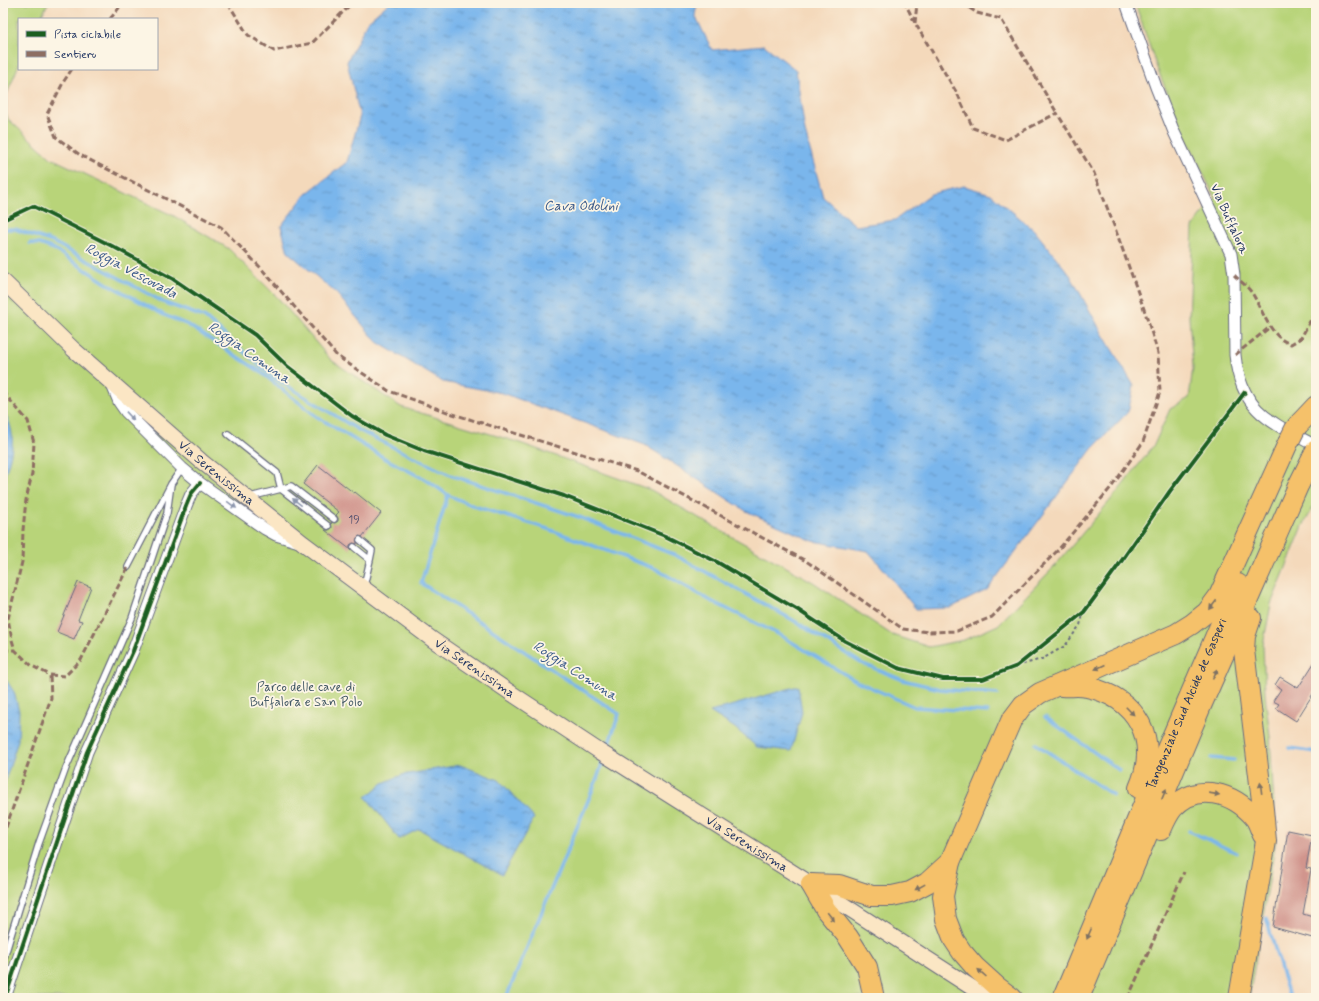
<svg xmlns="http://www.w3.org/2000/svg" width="1319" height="1001" font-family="Mynerve,sans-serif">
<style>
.park{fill:#b8d479;stroke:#6a826c}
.water{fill:url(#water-ripples);stroke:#4a72a5}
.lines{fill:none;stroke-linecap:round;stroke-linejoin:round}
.stream{stroke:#7ab6ec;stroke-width:3.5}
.building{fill:#d1958d}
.lane-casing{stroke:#676a7f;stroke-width:8}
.street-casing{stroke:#676a7f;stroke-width:13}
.secondary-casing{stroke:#676a7f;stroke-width:17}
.highway-casing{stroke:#676a7f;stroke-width:22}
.path{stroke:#676a7f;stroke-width:2;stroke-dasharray:3 3;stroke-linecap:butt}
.lane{stroke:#fff;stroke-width:5.5}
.street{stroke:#fff;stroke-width:11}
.secondary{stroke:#fbe6c4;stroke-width:15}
.highway{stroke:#f5c16b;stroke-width:20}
.highway-bridge-casing{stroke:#676a7f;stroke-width:22;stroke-linecap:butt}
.highway-bridge{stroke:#f5c16b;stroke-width:20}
.quiet{stroke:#8d6e63;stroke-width:3;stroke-dasharray:6 3;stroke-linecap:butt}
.cycleway-casing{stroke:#fcf5e5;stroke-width:6}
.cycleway{stroke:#1b5e20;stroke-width:4}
.oneway{fill:#8d97ae}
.oneway2{fill:#7d7164}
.labels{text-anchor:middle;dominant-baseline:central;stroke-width:3.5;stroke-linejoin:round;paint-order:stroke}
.number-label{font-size:11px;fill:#48486a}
.street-label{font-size:13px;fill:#1b2f5e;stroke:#fcf5e5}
.park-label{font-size:13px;fill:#425865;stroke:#fcf5e5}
.water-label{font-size:14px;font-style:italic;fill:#385889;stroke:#fcf5e5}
</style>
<defs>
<pattern id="water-ripples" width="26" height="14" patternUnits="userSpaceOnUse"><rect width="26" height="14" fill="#7ab6ec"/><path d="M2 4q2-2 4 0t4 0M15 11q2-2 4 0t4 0" fill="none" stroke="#6394c2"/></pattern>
</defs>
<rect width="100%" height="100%" fill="#fcf5e5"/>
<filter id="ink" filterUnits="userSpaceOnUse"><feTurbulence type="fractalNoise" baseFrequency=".025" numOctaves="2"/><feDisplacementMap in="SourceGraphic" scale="8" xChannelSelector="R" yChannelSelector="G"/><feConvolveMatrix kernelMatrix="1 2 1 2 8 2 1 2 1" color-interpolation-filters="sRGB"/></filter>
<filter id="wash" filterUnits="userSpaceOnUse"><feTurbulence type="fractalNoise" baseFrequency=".012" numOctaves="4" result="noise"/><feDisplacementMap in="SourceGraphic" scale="16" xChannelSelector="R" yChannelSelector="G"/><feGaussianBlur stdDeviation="0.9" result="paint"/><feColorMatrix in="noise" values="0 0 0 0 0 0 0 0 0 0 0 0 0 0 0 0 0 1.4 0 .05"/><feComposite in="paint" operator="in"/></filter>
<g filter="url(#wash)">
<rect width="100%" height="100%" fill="#f4d9bb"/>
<path class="park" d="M3 3H48L40 19H19V64L7 94 6 111 8 119 51 158 174 216 229 249 278 298 331 360 401 407 517 442 651 490 718 529 813 582 892 635 929 647 964 640 998 625 1054 567 1119 490 1154 445 1170 409 1189 398 1193 367 1189 318 1193 227 1215 198 1185 136 1157 68 1135 3H1316V502L1303 526 1271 604 1263 645 1265 695 1270 737 1276 840 1249 998H3Z"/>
<path class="water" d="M389 3H697L695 15 712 50 764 45 796 70 805 132 823 197 856 226 895 220 931 194 964 186 991 194 1034 230 1070 275 1102 333 1134 386 1128 412 1092 449 987 590 950 608 916 609 887 573 868 551 813 541 746 511 645 445 502 393 443 382 377 342 337 294 288 252 281 226 306 194 347 162 360 116 347 62 367 22Z
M3 411C6 414 7 418 9 422 17 444 9 460 3 482Z
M3 675 14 692 19 711 18 740 3 788Z
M798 686 802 712 791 751 757 747 735 728 710 712Z
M460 765 499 780 534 818 502 875 419 829 399 839 366 797 383 783 402 775Z"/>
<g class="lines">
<path class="stream" d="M3 229H15L53 242 165 303 204 317 273 377 360 431 450 475 579 517 675 555 793 620 861 663 903 680 940 689 997 694
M30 243 40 244 54 249 106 283 164 315 188 325 258 370 316 416 386 459 428 481 448 495 474 506 548 529 656 569 711 601 780 635 856 681 915 707 988 712
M448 495 421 583 619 714 606 752
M1045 717 1119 770
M1036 744 1113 795
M1290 748 1316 752
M1211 758 1234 760
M1189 831 1237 853
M1266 918 1288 993 1292 998
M506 998 597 779 604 758"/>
</g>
<g id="blocks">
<path class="building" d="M318 465 354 493 355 492 381 513 362 537 359 536 357 538V544L353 543 350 545V548L351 550 325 530H329L332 528 331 522 335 523 338 521V518L336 515 339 512 303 484Z
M78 582 91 587 78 620 82 621 74 639 57 632Z
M1316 660V689L1296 721 1276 708 1279 704 1273 701 1281 689 1275 685 1280 677 1298 688Z
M1288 830 1312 835 1306 868 1311 869 1303 914 1316 918V939L1273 927Z"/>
</g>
</g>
<g filter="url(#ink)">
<use href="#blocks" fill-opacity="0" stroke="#676a7f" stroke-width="1"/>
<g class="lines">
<defs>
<path id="lane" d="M228 434 277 473 281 489 291 486 334 519
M250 497 281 489 328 526
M360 540 372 550 370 560
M354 547 370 560 364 586
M128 567 171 484 182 468
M3 961 39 843 66 768 132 618 167 513 171 484"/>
<path id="street" d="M1126 3 1156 87 1174 132 1231 254 1234 275 1235 355C1241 412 1271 422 1316 446
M112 385 119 402 126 412 182 468 200 483 265 529 276 535 299 542
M5 998 87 752 133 651 186 506 191 494 200 483"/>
<g id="secondary">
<path id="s1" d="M3 281 73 349 201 461 303 543 433 640 511 693 599 751 811 884 988 998"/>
</g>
<g id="highway">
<path d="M1298 425 1316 406"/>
<path d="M1062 686C1070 687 1079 685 1087 687 1138 698 1160 740 1139 788"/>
<path d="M1161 830C1164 823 1168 814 1173 808 1197 781 1234 793 1255 818 1258 822 1260 829 1263 835"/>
<path d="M811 884 839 885 872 896H892L910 892 927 883 950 862"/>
<path d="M811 884 826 910 848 937 867 967 874 998"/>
<path d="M1012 998 996 986 975 967 962 952 954 940 946 919 943 896 950 862 1011 721 1023 705 1040 693 1176 634 1192 624 1207 612 1219 596 1288 443"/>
<path id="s2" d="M1063 998 1160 765 1238 584"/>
<path d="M1079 998 1201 706 1298 486 1313 456"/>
<path d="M1239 998 1266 841 1263 809 1244 650 1245 636 1251 618"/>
</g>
</defs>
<use href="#lane" class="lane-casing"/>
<use href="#street" class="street-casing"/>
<use href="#secondary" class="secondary-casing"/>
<use href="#highway" class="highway-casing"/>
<path class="path" d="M1017 666 1042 659 1065 646 1080 625 1084 612"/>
<use href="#lane" class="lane"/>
<use href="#street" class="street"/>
<use href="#secondary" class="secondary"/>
<use href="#highway" class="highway"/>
<defs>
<path id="highway-bridge" d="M1288 443 1295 429 1298 425
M1313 456 1316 450"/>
</defs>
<use href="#highway-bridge" class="highway-bridge-casing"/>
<use href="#highway-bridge" class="highway-bridge"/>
<path class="quiet" d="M228 3 248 35 274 51 312 43 352 3
M962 3 977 13 1001 19 1057 113
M110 19 123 3
M915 23 917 3
M72 69 64 81 47 114 56 137 80 155 221 227 260 267 337 356 389 391 453 414 637 471 806 561 903 629 929 632 957 631 992 617 1058 550 1113 485 1143 442 1160 392 1158 353 1145 312 1116 231 1094 173 1057 113 1006 140 973 128 958 95 915 23 905 3
M1234 275C1240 281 1247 286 1252 293 1263 310 1270 338 1291 344L1301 338 1316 310
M1235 355 1270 327
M3 392 28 421 34 443 32 474 26 500 23 530 22 562 8 619 12 640 15 650 32 666 50 675 65 676 81 660 128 567
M3 650H15
M3 836 51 698 50 675
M1128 998 1184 872"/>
<defs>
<path id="cycleway" d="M3 220 33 206 112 246 173 279 255 335 287 366 352 416 385 435 424 451 564 496 665 536 717 562 798 610 845 641 898 668 943 679H983L1017 666 1084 612 1118 566 1170 491 1245 392
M5 998 87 752 133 651 186 506 191 494 200 483"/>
</defs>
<use href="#cycleway" class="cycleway-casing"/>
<use href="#cycleway" class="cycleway"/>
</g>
<defs><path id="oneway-solid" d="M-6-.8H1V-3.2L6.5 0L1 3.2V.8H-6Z"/></defs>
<g class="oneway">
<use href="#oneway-solid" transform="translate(130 416) rotate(47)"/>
<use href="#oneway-solid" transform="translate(297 502) rotate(-142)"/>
<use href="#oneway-solid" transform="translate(232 505) rotate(36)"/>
</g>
<g class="oneway2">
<use href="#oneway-solid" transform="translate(1213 605) rotate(127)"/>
<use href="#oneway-solid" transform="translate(1100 667) rotate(156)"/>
<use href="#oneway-solid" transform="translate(1215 674) rotate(-66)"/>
<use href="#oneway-solid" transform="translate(1130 711) rotate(45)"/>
<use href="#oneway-solid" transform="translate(1261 788) rotate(-97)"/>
<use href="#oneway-solid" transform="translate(1164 794) rotate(-67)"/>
<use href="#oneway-solid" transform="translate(1214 794) rotate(9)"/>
<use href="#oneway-solid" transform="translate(920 887) rotate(151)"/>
<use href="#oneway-solid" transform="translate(831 917) rotate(51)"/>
<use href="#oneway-solid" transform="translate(1089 934) rotate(113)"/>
<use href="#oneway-solid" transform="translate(982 973) rotate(-138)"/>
</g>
</g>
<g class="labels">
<g class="number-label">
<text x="354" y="520">19</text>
</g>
<g class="street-label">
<text transform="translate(1229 219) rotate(66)">Via Buffalora</text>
<text stroke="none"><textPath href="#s1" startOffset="287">Via Serenissima</textPath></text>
<text stroke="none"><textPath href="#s1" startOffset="611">Via Serenissima</textPath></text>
<text stroke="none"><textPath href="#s2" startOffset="319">Tangenziale Sud Alcide de Gasperi</textPath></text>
<text stroke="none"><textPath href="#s1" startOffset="935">Via Serenissima</textPath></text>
</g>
<g class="park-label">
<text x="306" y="687">Parco delle cave di<tspan x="306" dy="15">Buffalora e San Polo</tspan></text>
</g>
<g class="water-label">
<text x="581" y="206">Cava Odolini</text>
<text transform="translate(131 271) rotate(28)">Roggia Vescovada</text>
<text transform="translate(249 353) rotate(35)">Roggia Comuna</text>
<text transform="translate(575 671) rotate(33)">Roggia Comuna</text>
</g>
</g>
<rect width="1319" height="1001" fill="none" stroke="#fcf5e5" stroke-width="16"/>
<rect x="18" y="18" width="140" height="52" fill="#fcf5e5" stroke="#a2a6af"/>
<rect x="26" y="31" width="20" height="6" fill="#1b5e20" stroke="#a2a6af"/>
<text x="54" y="38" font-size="12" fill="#1b2f5e">Pista ciclabile</text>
<rect x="26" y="51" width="20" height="6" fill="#8d6e63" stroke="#a2a6af"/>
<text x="54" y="58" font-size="12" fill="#1b2f5e">Sentiero</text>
</svg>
